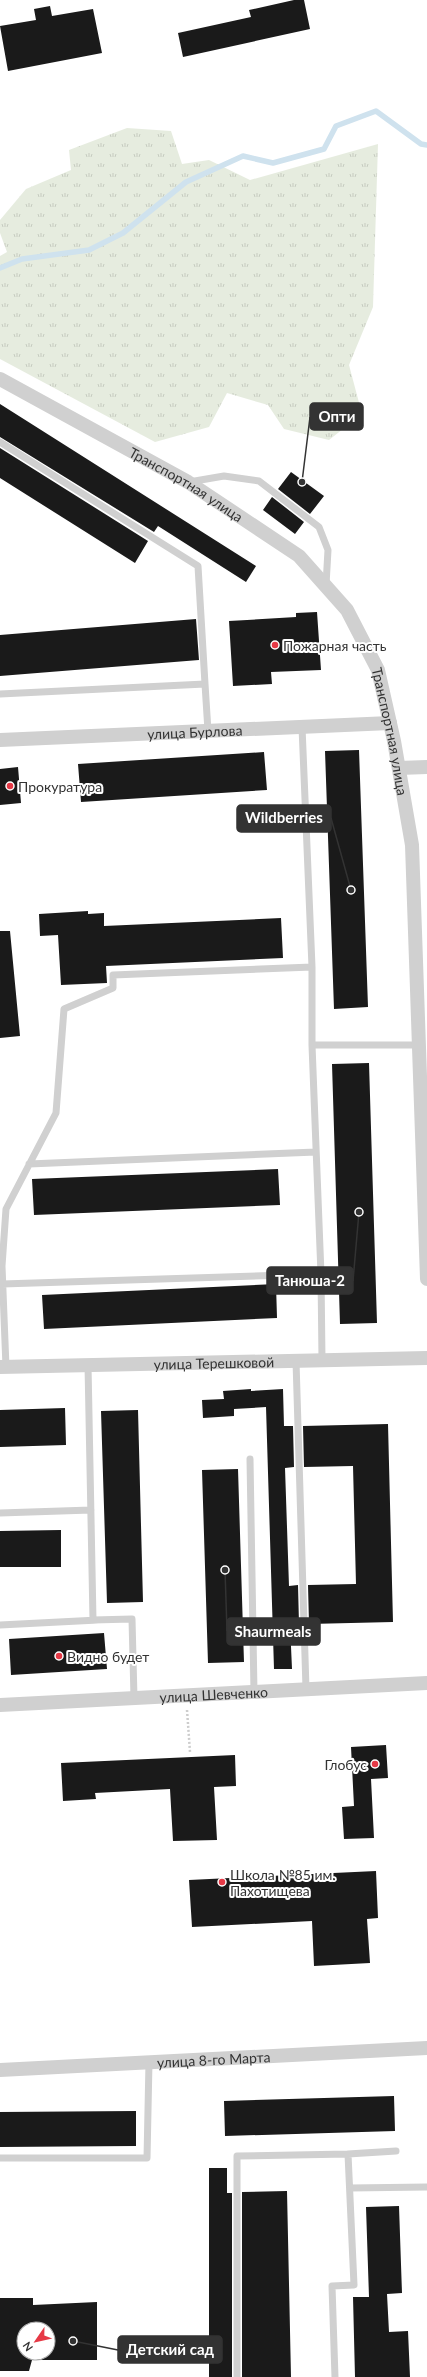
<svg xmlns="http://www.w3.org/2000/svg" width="427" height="2377" font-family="Lato,sans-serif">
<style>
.grass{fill:url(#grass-tufts)}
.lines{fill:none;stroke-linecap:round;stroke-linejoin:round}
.stream{stroke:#cfe2ee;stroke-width:5.5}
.building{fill:#1a1a1a;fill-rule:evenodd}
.path{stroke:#cdcdcd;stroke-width:2.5;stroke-dasharray:2 2;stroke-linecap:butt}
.service{stroke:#d0d0d0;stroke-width:7}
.minor{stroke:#d0d0d0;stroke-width:14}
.poi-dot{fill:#e63946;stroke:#fff;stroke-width:1.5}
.labels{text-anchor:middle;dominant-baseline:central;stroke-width:4;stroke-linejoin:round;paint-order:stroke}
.street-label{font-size:14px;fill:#333;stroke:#fff}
.poi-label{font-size:14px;fill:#333;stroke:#fff;text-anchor:start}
.leader{fill:none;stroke:#333;stroke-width:1.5}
.callout-dot{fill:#333;stroke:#fff;stroke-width:1.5}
.callout{fill:#333;stroke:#333;stroke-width:1.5}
.callout-label{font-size:15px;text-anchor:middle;font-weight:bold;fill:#fff}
</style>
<defs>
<pattern id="grass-tufts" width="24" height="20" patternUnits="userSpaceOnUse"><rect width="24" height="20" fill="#e6ecdf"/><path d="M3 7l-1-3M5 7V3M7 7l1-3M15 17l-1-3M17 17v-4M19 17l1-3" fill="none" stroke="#c6cbc0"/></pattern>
</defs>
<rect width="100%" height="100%" fill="#fff"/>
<path class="grass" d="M127 128 171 131 182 164 209 160 250 180 378 144 373 307 349 365 362 414 329 440 284 429 268 405 227 393 209 427 155 442 0 359V256L7 252 0 233V220L26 189 71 170 69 150Z"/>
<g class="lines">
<path class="stream" d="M0 268 22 259 89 250 123 233 186 182 243 156 273 163 324 149 336 126 376 111 421 144 427 145"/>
</g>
<path class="building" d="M294 0H304L310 29 183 57 178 33 251 17 249 10Z
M50 6 52 16 93 9 102 53 8 71 0 26 36 20 34 9Z
M0 404 256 566 246 582 158 526 154 532 0 437Z
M0 448 148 541 135 563 0 478Z
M291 472 324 496 310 514 278 489Z
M272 497 304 522 295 534 263 510Z
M317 612 321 670 271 672 272 684 233 686 229 621 296 617V613Z
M196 619 199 660 0 676V635Z
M359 750 368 1007 334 1009 325 751Z
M264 752 267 790 81 802 78 764Z
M18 767 21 803 0 805V769Z
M88 911V914L104 913V926L281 918 283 958 106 966 107 983 61 985 58 935 40 936 39 914Z
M0 931H10L20 1036 0 1038Z
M369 1063 377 1323 340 1324 332 1064Z
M278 1169 280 1205 34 1215 32 1179Z
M276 1284 277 1318 44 1329 42 1295Z
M251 1389V1391L283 1389 284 1426H293L294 1467 285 1468 289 1586 298 1585 299 1624H290L292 1669H274L266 1407 234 1409V1416L203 1418 202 1400 224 1399 223 1391Z
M65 1408 66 1445 0 1447V1410Z
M138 1410 143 1602 107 1603 101 1411Z
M388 1424 393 1622 309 1624 308 1585 356 1584 353 1466 304 1467 303 1426Z
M238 1469 244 1662 208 1663 202 1470Z
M61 1530V1567H0V1531Z
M104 1633 107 1669 11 1675 9 1639Z
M386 1745 388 1778 371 1779 374 1838 344 1839 342 1807 354 1806 351 1747Z
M235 1755 236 1786 214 1787 217 1840 173 1841 170 1789 95 1793 96 1799 63 1801 61 1763Z
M376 1871 378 1918 367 1919 370 1963 314 1966 312 1921 192 1927 189 1880Z
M394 2096 395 2131 225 2136 224 2101Z
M136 2111V2146L0 2147V2112Z
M209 2168H227V2193H232V2377H209Z
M287 2191 291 2377H242V2192Z
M399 2206 402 2293 387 2294 389 2332 408 2331 410 2377H355L353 2297H369L366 2207Z
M0 2298H33V2305L97 2302V2360H32L29 2371H0ZM24 2329H48V2353H24Z"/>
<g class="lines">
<path class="path" d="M187 1710 190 1752"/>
<path class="service" d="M0 442 198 566 205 684
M189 482 224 476 259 481 319 527 328 550 326 585
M0 694 205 684 208 731
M302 727 312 967V1045L321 1274
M312 1045H419
M29 1164 316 1152
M2 1266 6 1209 56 1113 64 1009 113 988V975L312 967
M0 1267 2 1266 6 1367
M2 1284 321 1274 322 1360
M296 1361 306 1689
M88 1365 93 1620 132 1619 134 1698
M250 1459 254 1692
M0 1513 91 1510
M0 1625 98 1620
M348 2154 396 2151
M0 2158H147L149 2062
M350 2188 427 2187
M237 2377V2156L348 2154 354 2285 332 2286 335 2377"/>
<g class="minor">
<path id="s1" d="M0 379 188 482 299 556 347 610 378 670 394 741 412 845 427 1279"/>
<path id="s2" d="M0 740 390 723"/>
<path d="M399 768 427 767"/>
<path id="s3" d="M0 1367 427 1358"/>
<path id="s4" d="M0 1705 427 1683"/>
<path id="s5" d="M0 2070 427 2048"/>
</g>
</g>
<g class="poi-dot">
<circle cx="275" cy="645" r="4"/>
<circle cx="10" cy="786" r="4"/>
<circle cx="59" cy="1656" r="4"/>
<circle cx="375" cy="1764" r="4"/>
<circle cx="222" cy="1882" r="4"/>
</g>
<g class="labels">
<g class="street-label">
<text stroke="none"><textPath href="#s1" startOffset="214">Транспортная улица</textPath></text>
<text stroke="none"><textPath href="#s2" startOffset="195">улица Бурлова</textPath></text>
<text stroke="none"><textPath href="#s1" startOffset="550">Транспортная улица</textPath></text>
<text stroke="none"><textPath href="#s3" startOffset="214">улица Терешковой</textPath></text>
<text stroke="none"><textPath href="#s4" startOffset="214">улица Шевченко</textPath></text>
<text stroke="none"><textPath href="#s5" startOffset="214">улица 8-го Марта</textPath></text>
</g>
<g class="poi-label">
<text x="283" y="645">Пожарная часть</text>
<text x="18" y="786">Прокуратура</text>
<text x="67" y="1656">Видно будет</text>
<text x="367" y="1764" text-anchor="end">Глобус</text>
<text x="230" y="1874">Школа №85 им.<tspan x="230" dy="16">Пахотищева</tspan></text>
</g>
</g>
<path class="leader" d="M302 482L310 417M351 890L331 818M359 1212L353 1281M225 1570L227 1631M73 2341L118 2350"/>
<g class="callout-dot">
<circle cx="302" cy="482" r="4"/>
<circle cx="351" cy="890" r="4"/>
<circle cx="359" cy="1212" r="4"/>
<circle cx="225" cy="1570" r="4"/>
<circle cx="73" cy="2341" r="4"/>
</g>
<g class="callout">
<rect x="310" y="403" width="53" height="27" rx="4"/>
<rect x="237" y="805" width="94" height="27" rx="4"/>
<rect x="267" y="1267" width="86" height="27" rx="4"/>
<rect x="227" y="1618" width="93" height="27" rx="4"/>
<rect x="118" y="2336" width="104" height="27" rx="4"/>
</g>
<g class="callout-label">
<text x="337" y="422">Опти</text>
<text x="284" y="823">Wildberries</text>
<text x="310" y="1286">Танюша-2</text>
<text x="273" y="1637">Shaurmeals</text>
<text x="170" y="2355">Детский сад</text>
</g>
<g transform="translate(36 2341) rotate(236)"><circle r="19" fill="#ffffff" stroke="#adadad"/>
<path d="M0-3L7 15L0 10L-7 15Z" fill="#e63946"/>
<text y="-6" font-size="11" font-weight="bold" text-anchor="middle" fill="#333333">N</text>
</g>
</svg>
